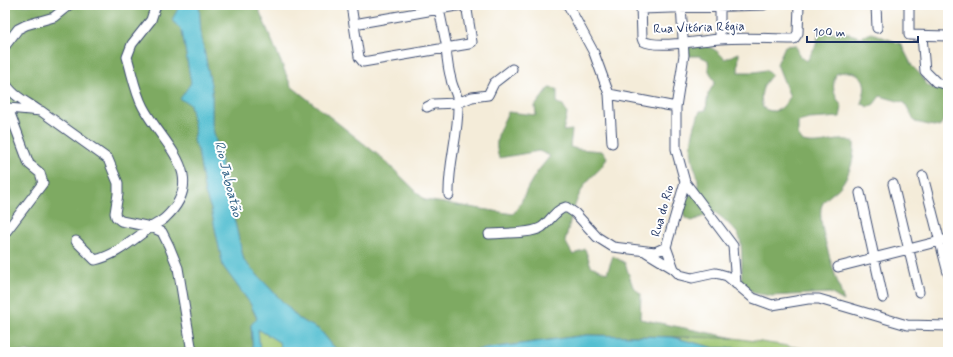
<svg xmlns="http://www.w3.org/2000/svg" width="953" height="357" font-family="Mynerve,sans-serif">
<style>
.green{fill:#9dc46f;stroke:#5c7a66}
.forest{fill:#7eaa62;stroke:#4c6c60}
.water{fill:#55bfd1;stroke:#387798}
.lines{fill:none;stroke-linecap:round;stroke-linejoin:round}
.street-casing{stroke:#3c4b70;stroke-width:11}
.street{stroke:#fff;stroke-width:9}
.labels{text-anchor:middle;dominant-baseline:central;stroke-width:4;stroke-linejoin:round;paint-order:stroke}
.street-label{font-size:13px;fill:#1b2f5e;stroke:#fff}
.water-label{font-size:14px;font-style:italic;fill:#2f6186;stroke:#fff}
</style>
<rect width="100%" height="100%" fill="#fff"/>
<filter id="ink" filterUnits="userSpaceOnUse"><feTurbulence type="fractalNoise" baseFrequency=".025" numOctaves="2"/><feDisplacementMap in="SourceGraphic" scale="8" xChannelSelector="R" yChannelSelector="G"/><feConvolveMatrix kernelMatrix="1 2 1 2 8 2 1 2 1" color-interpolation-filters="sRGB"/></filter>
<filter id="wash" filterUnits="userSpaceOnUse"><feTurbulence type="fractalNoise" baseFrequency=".012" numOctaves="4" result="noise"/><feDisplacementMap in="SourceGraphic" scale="16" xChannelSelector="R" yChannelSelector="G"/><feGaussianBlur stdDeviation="0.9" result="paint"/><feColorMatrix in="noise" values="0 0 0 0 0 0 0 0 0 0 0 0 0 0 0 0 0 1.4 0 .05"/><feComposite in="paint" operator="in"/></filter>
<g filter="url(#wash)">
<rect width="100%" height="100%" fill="#f4ecd9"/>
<path class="green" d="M258 329 279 342 283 352H260Z
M672 337 734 338 828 352H773L742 348H715Z"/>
<path class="forest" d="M5 5H180L173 20 182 31 191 83 190 103 195 130 193 140 198 150 205 193 211 209 223 266 250 303 257 319 251 325 253 352H5Z
M199 5H257L291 86 382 158 425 200 513 214C521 205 523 197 528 187 534 175 542 166 550 156L539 151 499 158C493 140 500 129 508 112L536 115 535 106 549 88 557 89V103L563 105 567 114 563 131 572 130 570 147 577 149 602 151 607 157C602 171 590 175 583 188 573 204 570 224 565 241L573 255 585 249 591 266 607 273 613 256 625 263 633 287 641 294 640 319 734 338 587 335 462 352H341L333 346 320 330 299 319 244 261 212 125V90L201 35Z
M819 31 830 33 843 32 860 37 872 33 901 44 912 66 921 75 925 83 932 88 948 90C948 104 948 116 939 127L915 122 905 103 880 96 874 104 868 107 861 103C863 97 866 89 864 83 861 71 846 70 836 74 831 89 834 94 842 107L840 117 809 119 798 122V135L803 142C820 147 841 135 854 142 855 158 850 175 839 188 833 194 826 197 822 205 815 220 838 283 844 301L830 293 771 296 754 293 741 283C742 272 743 245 739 236 736 230 720 215 714 212L692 221 685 218C679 202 686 198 698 187 699 173 693 169 692 157 689 142 695 124 700 111L706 110 708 94 715 82 709 71 708 60 699 56H689L688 48C707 45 712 45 725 59L739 53 738 72H755L766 70 772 75C762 85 759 95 763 108 777 115 782 109 790 97L777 64 785 46 796 45 800 57 807 61 816 45Z"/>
<path class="water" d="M180 5H199L201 35 212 90V125L244 261 299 319 320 330 333 346 341 352H283L279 342 258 329 260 352H253L251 325 257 318 250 303 223 266 211 209 205 193 198 150 193 140 195 130 190 104 180 99 191 83 182 31 172 20Z
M587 335 672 337 715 348H742L773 352H462Z"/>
</g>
<g filter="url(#ink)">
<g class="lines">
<defs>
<path id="street" d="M351 5 359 57 363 62 469 44 472 42 467 10 462 5 354 24
M568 5 594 53 609 94 612 143
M641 5 642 38 643 41C657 49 703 40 720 39 744 37 769 39 794 39L798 33 799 5
M681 5 684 55 676 107V149L685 182 733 246 736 284
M720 5V39
M876 5 877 28
M909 5V35L948 36
M439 9 447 48
M641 9 764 5
M922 36 925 71 936 82 948 85
M5 46 18 29 26 25 54 17 69 5
M446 48C447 59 448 69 451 79 452 87 458 95 458 103 459 134 448 164 449 195
M5 82C11 95 27 102 38 110
M609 94 676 107
M427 107 433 104 458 103 472 97 488 95 494 83 512 69
M5 109 8 108 41 111 108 159 118 183V194L115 213 116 217 121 221 151 227 162 232 169 246 178 268 192 352
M923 176 948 273
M685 182 666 247 674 269 680 275 692 278 715 273 720 274 727 276 753 298 772 305 808 299H819L907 325 948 326
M893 184 919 292
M860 193 883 298
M5 233 43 183 40 173 29 164 8 108
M489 234C503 233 532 234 542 227 550 221 556 209 566 207L575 213 597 237 613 247 655 252 666 247
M76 241 95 260C117 255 132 240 150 228 155 224 161 222 165 218 210 176 162 144 143 107 135 92 132 73 127 57L132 44 151 20 156 5
M646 252 674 269
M838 267 948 239"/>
</defs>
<use href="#street" class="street-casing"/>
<use href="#street" class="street"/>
</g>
</g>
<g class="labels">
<g class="street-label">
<text transform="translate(699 28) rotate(-2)">Rua Vitória Régia</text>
<text transform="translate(663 211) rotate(-74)">Rua do Rio</text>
</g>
<g class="water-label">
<text transform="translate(228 179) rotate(76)">Rio Jaboatão</text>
</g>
</g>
<rect width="953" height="357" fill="none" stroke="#fff" stroke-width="20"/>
<path d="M807 36v6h111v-6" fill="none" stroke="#1b2f5e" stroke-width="2"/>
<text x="813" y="36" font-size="12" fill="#1b2f5e" stroke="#ffffff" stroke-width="3" paint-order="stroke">100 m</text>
</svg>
